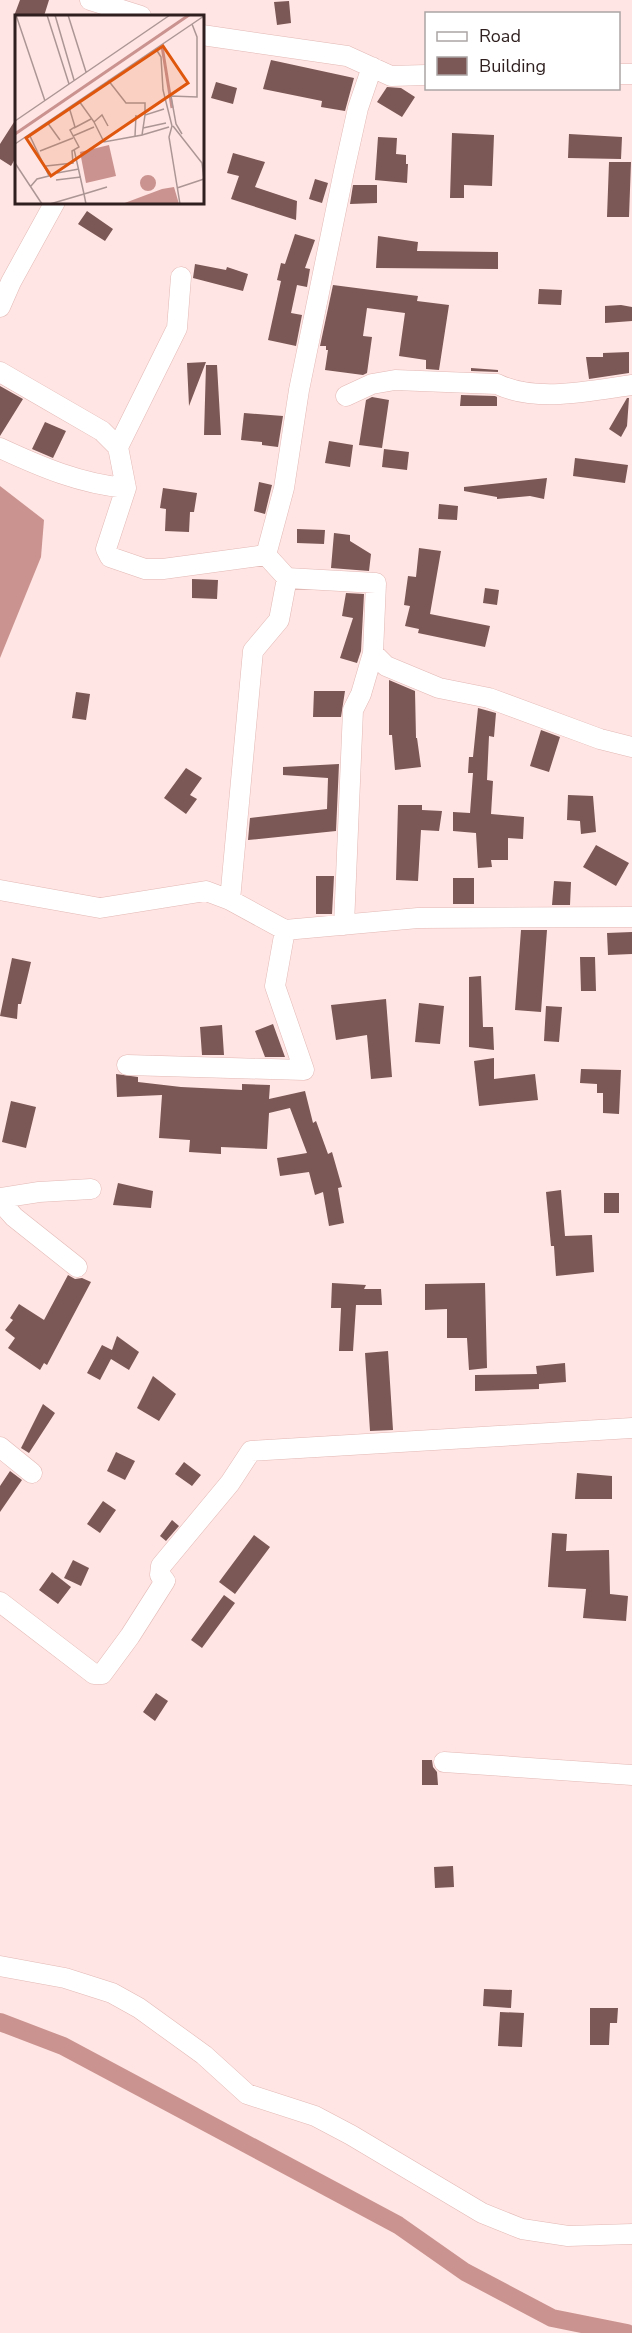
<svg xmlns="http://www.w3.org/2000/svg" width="632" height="2333" font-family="'Nunito Sans',sans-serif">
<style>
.water{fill:#ca9390}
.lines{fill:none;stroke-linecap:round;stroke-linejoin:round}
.canal{stroke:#ca9390;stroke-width:18}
.building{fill:#7b5755}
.street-casing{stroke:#e2b8b5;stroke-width:21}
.street{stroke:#fff;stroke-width:20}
.inset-river{fill:none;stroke:#ca9390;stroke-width:3}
.inset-road{fill:none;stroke:#ac9695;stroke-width:1.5}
.view{fill:#df560d;fill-opacity:0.15;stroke:#df560d;stroke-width:3}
.inset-edge{fill:none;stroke:#2f1f1f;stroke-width:3}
</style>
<rect width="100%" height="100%" fill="#ffe5e3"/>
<path class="water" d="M0 486 44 520 41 557 0 658Z"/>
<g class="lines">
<path class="canal" d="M0 2022 63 2046 398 2225 465 2272 552 2318 627 2333"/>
</g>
<path class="building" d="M20 0H49L44 16H14Z
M289 1 291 23 277 25 274 2Z
M271 60 354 78 345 111 321 107 322 101 263 89Z
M216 82 237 88 233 104 211 98Z
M387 87 401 88 415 97 402 117 377 102Z
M16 119V157L11 166 0 159V144Z
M452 133 494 135 492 186 464 185V198H450Z
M569 134 622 137 621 159 568 158Z
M378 137 397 138 396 154 406 155V164H408L407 183 375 180Z
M233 153 265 162 255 187 297 201 296 220 231 199 239 176 227 173Z
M609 162H631L629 217H607Z
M315 179 328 183 322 203 309 199Z
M353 185H377V203L350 204Z
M87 211 113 229 105 241 78 224Z
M295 234 315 240 305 268 310 269 307 287 297 285 291 313 302 315 296 346 268 340 281 281 277 280 281 263 285 264Z
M378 236 418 242 417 251 498 252V269L376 268Z
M195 264 226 270 227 267 248 274 243 291 193 278Z
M333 285 418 296 417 301 449 305 439 370 426 369V360L399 356 405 313 367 308 363 336 372 337 367 373 363 375 325 370 328 350H326V346H320Z
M539 289 562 290 561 305 538 304Z
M621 305 632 307V321L605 323V306Z
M629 352V373L589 379 586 357H603V353Z
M206 362 189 406 187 363Z
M206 365H217L221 435H204Z
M471 368 498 370V372L471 371Z
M0 386 23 399 0 436Z
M461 395 495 396 497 397V406H460Z
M372 397 389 400 382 448 359 445 366 400Z
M627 398H629L627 426 621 437 609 429Z
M244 413 283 416 278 447 262 445V442L241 440Z
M45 422 66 431 53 458 32 449Z
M329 441 353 445 350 467 325 463Z
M384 449 409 452 407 470 382 467Z
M575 458 628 465 625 483 573 476Z
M547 478 544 499 530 496 497 499V497L464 491V487Z
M259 482 272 485 265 514 254 511Z
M163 488 197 493 194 512H190L189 532 165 531 166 509 160 508Z
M439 504 458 506 457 520 438 519Z
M297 529 325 530 324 544 297 543Z
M334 533 350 535V541L371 554 369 571 331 568Z
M419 548 441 551 430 614 490 626 485 647 418 633 419 629 405 626 410 606 404 605 408 576 416 577Z
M192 579 218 580 217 599 192 598Z
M485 588 499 590 497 605 483 603Z
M346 593 364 594 361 651 357 663 340 658 353 618 342 616Z
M389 680 415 691 416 738H417L421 767 395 770 392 735H389Z
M314 691H345L341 717H313Z
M76 692 90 694 86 720 72 718Z
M478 708 496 713 494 737 489 736 487 780 493 781 491 814 524 817 523 839 508 838V860H491L492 867 478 868 476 833 453 831V812L470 813 473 773H468L469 757H473Z
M541 730 560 737 549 772 530 766Z
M339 764 336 831 248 840 250 818 327 809 328 778 283 775V767Z
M186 768 202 778 190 795 197 799 186 814 164 798Z
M568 795 593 796 596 832 581 834 580 821 567 820Z
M398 805H422V810L442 811 439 831 421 830 418 881 396 880Z
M596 845 629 863 616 886 583 867Z
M316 876H334L332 914H316Z
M453 878H474V904H453Z
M554 881 571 882 570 905H552Z
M521 930H547L541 1012 515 1010Z
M632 932V954L608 955 607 933Z
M580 957H595L596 991H581Z
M12 958 31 962 21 1004H18L17 1019 0 1016Z
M481 976 483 1027H493L494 1050 469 1047V977Z
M386 999 392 1077 371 1079 367 1035 336 1040 331 1005Z
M419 1003 444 1006 440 1044 415 1042Z
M546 1006 562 1007 559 1042 544 1041Z
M273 1024 285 1057H265L255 1031Z
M222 1025 224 1055H202L200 1027Z
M494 1058V1079L535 1074 538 1100 479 1106 474 1061Z
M581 1069 621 1070 619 1114 603 1113V1093H597V1084L580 1083Z
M116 1074 138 1077V1082L181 1087 242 1090V1084L270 1085 269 1099 305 1091 313 1123 316 1121 328 1154 332 1152 342 1187 338 1188 344 1223 329 1226 323 1192 315 1195 309 1172 280 1176 277 1158 307 1153 290 1108 269 1113 267 1149 221 1147V1154L189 1152 190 1140 159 1138 162 1095 117 1097Z
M11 1101 36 1107 26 1148 2 1142Z
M118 1183 153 1191 151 1208 113 1205Z
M561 1190 565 1236 592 1235 594 1272 556 1276 554 1246H551L546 1192Z
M604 1193H619V1213H604Z
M68 1275 75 1279 82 1278 91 1282 47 1365 44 1363 40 1370 8 1348 15 1338 5 1330 13 1320 10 1318 19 1304 44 1320Z
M332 1283 366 1285 364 1289H381L382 1305H356L353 1351H339L341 1308H331Z
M485 1283 487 1368 469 1370 467 1338H447V1309L425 1310V1284Z
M117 1336 139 1352 129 1370 111 1359 100 1380 87 1373 102 1345 112 1350Z
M388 1351 393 1430 370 1431 365 1353Z
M565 1363 566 1382 539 1384V1389L475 1391V1375L537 1374 536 1366Z
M153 1376 176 1394 159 1421 137 1408Z
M43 1404 55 1413 29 1453 21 1448Z
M116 1452 135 1461 125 1480 107 1471Z
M184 1462 201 1475 192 1486 175 1474Z
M10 1471 22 1480 0 1512V1486Z
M577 1473 612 1476V1499H575Z
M103 1501 116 1510 100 1533 87 1524Z
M172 1520 179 1526 166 1541 160 1536Z
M552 1533 567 1534 566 1551 609 1550 610 1594 628 1596 626 1621 583 1618 586 1589 548 1587Z
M254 1535 270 1547 235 1594 219 1582Z
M73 1560 89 1568 81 1586 64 1578Z
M52 1572 71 1587 58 1604 39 1590Z
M224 1595 235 1603 202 1648 191 1640Z
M156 1693 168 1701 155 1721 143 1712Z
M422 1760H432L433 1767 437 1772 438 1785H422Z
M453 1866 454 1887 435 1888 434 1867Z
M484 1989 512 1990 511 2008 483 2006Z
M590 2008H618L617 2023H610L609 2045H590Z
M500 2012 524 2013 522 2047 498 2046Z"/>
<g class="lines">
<defs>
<path id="street" d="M90 0 141 16
M202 35 347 56 391 76 426 75
M618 74H632
M0 307 11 282 55 202
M0 372 102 431 118 447 126 488 106 549 110 557 145 569H163L266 555
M346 396 372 384 395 380 497 384C536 403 590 391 632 385
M118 447 177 328 181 277
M0 448C41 467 81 484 126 488
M266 555 284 488 299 390 344 171 358 108 372 67
M266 555 287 578 376 583 373 653 386 666 439 688 489 698 600 739 632 747
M0 890 100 908 206 891 230 900 285 930
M230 900 253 651 279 620 287 578
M344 925 353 710 361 694 373 653
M127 1065 304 1070 275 986 285 930 418 918 632 917
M0 1198 39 1192 91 1189
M0 1201 14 1217 77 1267
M0 1447 32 1473
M0 1602 94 1674H102L130 1636 165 1581 160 1575 161 1566 230 1483 251 1451 632 1428
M444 1762 632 1775
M0 1966 65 1978 112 1993 139 2008 204 2055 247 2094 315 2116 351 2135 482 2213 522 2229 568 2236 632 2234"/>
</defs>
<use href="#street" class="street-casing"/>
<use href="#street" class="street"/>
</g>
<g transform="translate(15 15)">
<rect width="189" height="189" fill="#ffe5e3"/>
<path d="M94 130 101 161 71 168 65 137ZM125 168a8 8 0 1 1 16 0a8 8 0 1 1-16 0ZM159 172 164 189H107L147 174Z" fill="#ca9390"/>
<path class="inset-river" d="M147 31 157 93M0 119 174 0"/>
<path class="inset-road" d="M1 0 30 86M32 0 54 69M40 0 59 65M53 0 71 57M141 34 146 42 148 75 157 111 154 122 165 189M93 65 111 88H130V100M64 86 79 107 87 100 93 111M0 106 155 0M32 107 45 125M79 107 89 127 127 120 130 100 149 94M158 111 187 148 189 164M59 113 76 104M128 113 151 108M14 119 34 161 22 164 16 171M167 119 161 109 156 81 182 82V22L177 9M127 120 154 112M58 121 79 112M120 121 121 100M0 129 189 1M59 134 69 179 92 172M25 136 58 123M0 148 27 189M31 151 58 148 57 136 64 132 55 115 60 112 54 92M42 158 64 154M41 165 66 162M162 173 189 164M35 189 69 179 71 189"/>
<path class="view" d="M148 31 173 68 36 161 11 123Z"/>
<rect width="189" height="189" class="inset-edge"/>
</g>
<rect x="425" y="12" width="195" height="78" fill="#ffffff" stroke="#aca5a5" stroke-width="1.5"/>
<rect x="437" y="32" width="30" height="9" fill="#ffffff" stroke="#aca5a5" stroke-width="1.5"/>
<text x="479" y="42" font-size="18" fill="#2f1f1f">Road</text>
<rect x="437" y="57" width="30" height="18" fill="#7b5755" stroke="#aca5a5" stroke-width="1.5"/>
<text x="479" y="72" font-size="18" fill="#2f1f1f">Building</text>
</svg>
